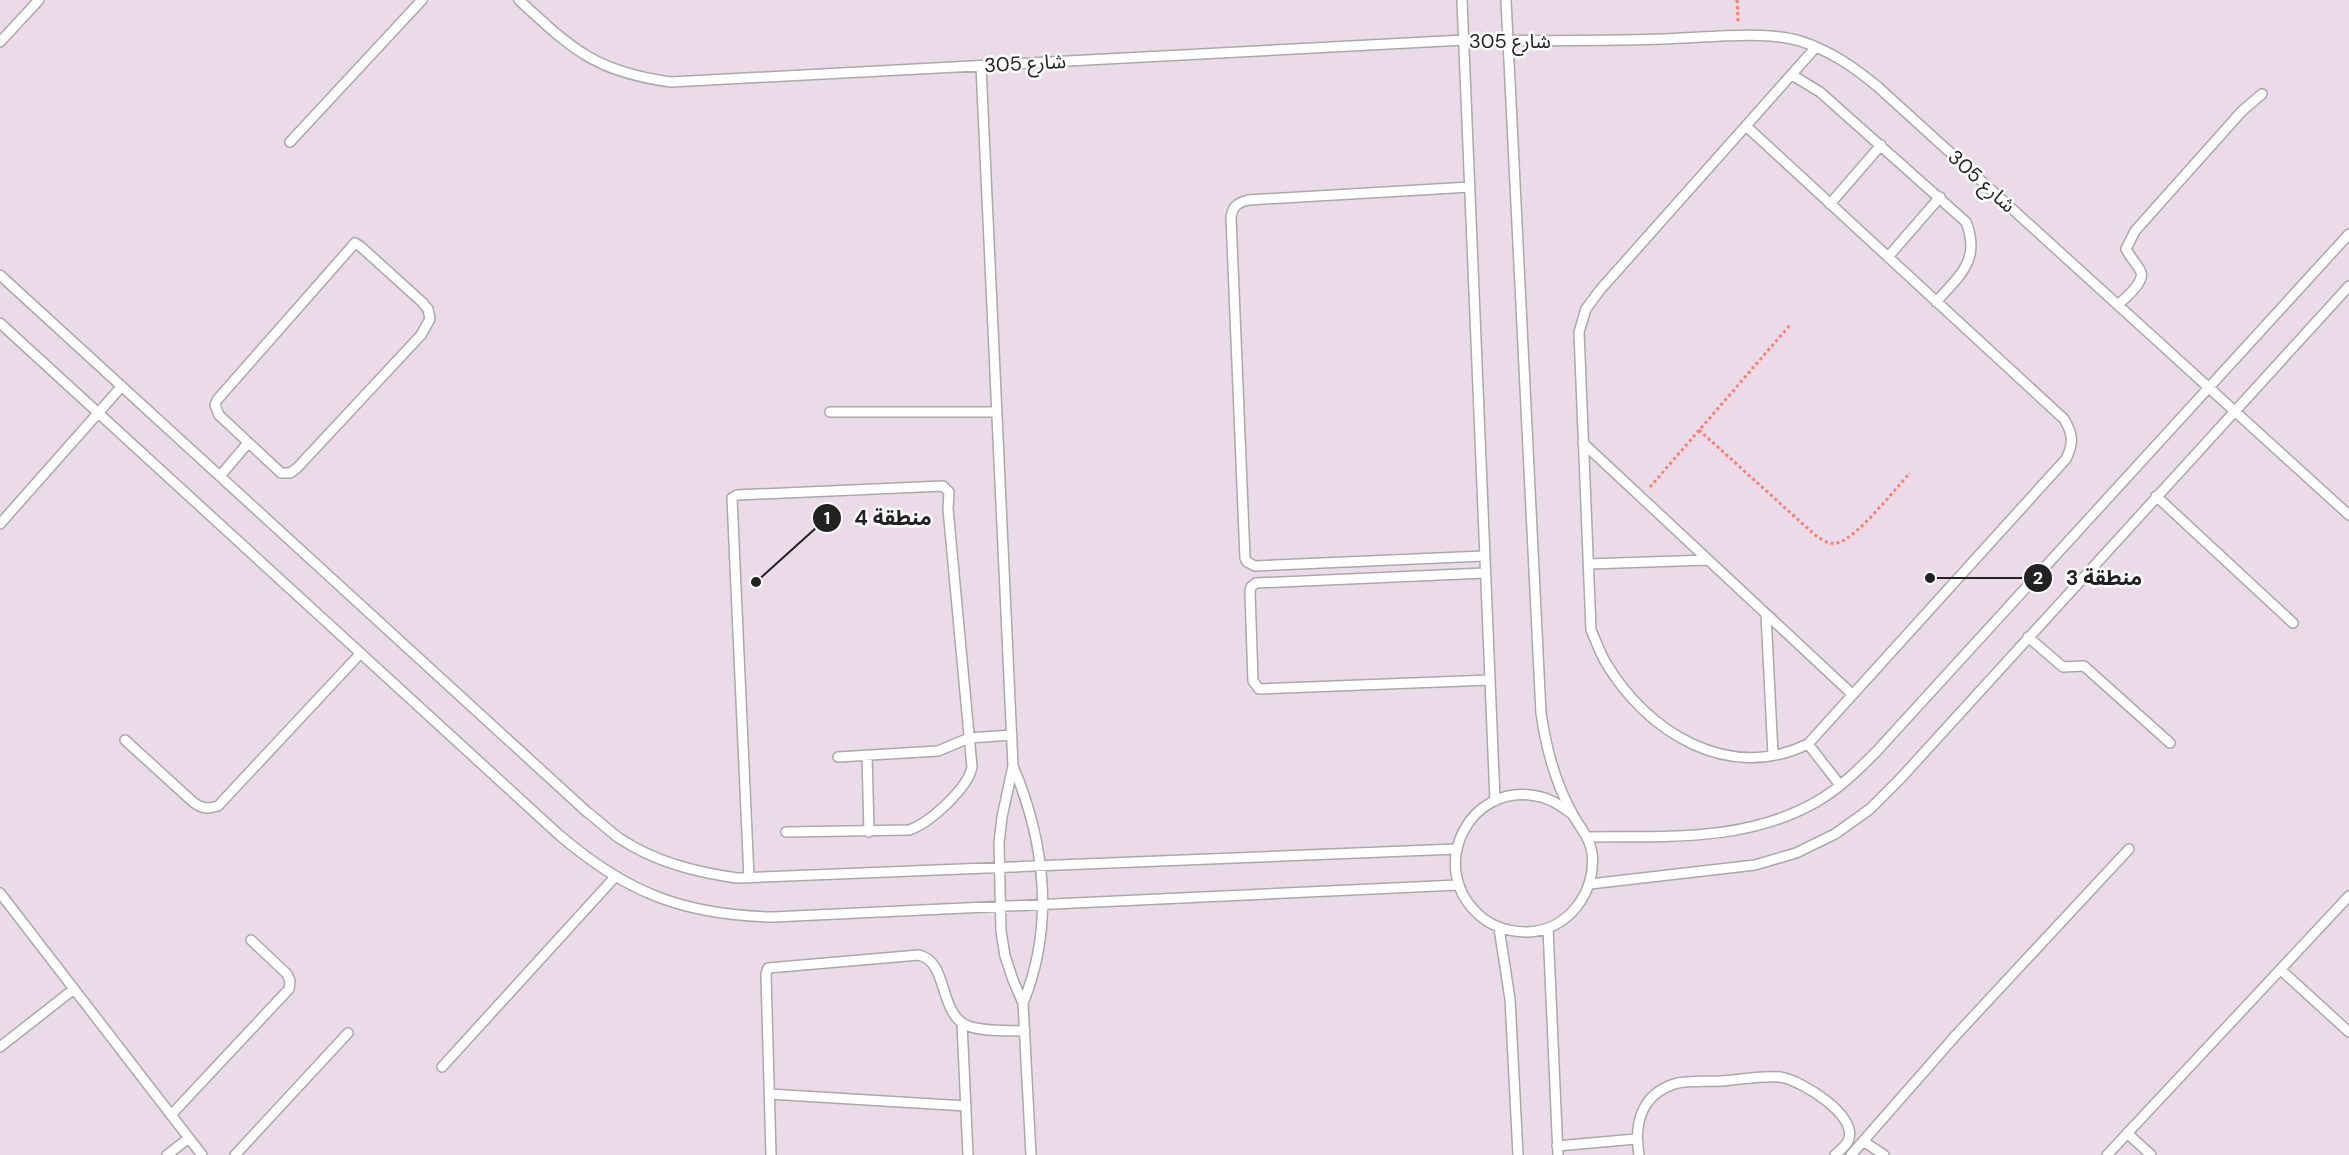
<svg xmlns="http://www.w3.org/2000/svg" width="2349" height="1155" font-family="'DM Sans','Noto Sans Arabic',sans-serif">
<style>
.industrial{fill:#ebdbe8}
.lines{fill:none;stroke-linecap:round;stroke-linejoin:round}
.service-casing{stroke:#a9a9a9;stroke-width:12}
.path{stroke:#fa8072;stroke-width:3;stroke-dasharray:3 3;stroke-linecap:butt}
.service{stroke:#fff;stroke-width:9}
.labels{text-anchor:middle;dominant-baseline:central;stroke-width:5;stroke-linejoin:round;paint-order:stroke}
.street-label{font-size:20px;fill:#222;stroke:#fff}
.leader{fill:none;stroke:#222;stroke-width:2}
.callout-dot{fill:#222;stroke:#fff;stroke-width:2}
.mark-label{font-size:18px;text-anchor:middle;font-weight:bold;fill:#fff}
.callout-label{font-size:21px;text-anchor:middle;font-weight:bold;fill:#222;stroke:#fff;stroke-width:5;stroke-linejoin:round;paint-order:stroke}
</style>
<rect width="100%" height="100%" fill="#f2efe9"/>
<path class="industrial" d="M0 0H2349V1155H0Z"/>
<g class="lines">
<defs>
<path id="service" d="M519 0C573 50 596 72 671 82L1464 40C1531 41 1597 41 1664 39 1704 38 1763 30 1800 41 1831 51 1854 67 1878 87L2349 515
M1462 0 1495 801
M1506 0 1541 713C1546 748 1555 782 1572 813 1579 827 1590 837 1592 853 1597 891 1568 931 1528 932 1508 932 1489 926 1475 911 1429 864 1470 783 1536 796 1550 798 1561 806 1572 814
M0 42 39 0
M981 66 1013 766 1002 817 999 843 1001 931 1005 956 1013 980 1023 1003 1031 1155
M1792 75 1820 92 1966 222C1981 260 1960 275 1936 302
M1746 126 2064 419C2073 434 2074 443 2066 459L1808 744C1728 783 1647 732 1606 663 1600 653 1596 641 1591 630L1579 332 1586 309 1600 290 1816 47
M290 142 422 0
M1470 187 1248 200C1237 203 1233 206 1231 217L1245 558 1247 562 1255 566 1484 556
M1830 204 1881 145
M355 243 360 246 422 302 428 309 430 319 421 335 297 468 290 473H281L219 415 215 405 217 400Z
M1888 257 1940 197
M0 275 587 812C598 820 608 830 619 838 655 862 695 872 737 878L1456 849
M2118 305C2126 297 2147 281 2140 270 2136 263 2130 257 2126 249L2135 231 2242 111 2262 94
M0 323 557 833C625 892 682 915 773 917L1458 885
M830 412H997
M1583 443 1852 694
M220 476 248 443
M2156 496 2293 623
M0 524 122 386
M1588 564 1708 560
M1485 573 1256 583 1251 587 1250 592 1253 681 1259 689 1490 680
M1766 614 1773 755
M2028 637 2063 667 2084 666 2170 743
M125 740 193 802C202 809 208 809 218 806L360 654
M1808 744 1840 785
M867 755 869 832
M838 757 938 751 969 738 1012 735
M1013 766C1045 842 1055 925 1023 1003
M1587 837C1666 836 1746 842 1816 802 1839 789 1858 770 1876 752L2349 234
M749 878 732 498 737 495 943 486 949 492 948 509 972 767C968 788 930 823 909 830L786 832
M1590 884 1755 865 1796 853 1835 834 1870 809 1900 779 2349 286
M0 893 202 1155
M1499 928 1510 999 1518 1155
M1548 928 1558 1155
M2281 970 2349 1032
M962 1023 968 1155
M0 1047 74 989
M442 1067 615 877
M769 1094 966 1106
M171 1115 289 989 290 981 287 974 251 940
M2127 1133 2151 1155
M1863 1141 1884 1155
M1557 1146 1636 1139
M167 1155 189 1138
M235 1155 348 1033
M771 1155 766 974 768 968 919 955C949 962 938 1014 968 1026 985 1032 1007 1030 1025 1031
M1639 1155C1634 1124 1641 1095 1674 1084 1688 1080 1706 1082 1720 1081 1740 1080 1761 1075 1780 1077 1801 1080 1860 1116 1848 1141 1846 1146 1839 1151 1835 1155
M1851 1155 1957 1034 2129 849
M2107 1155 2349 896"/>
</defs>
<use href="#service" class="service-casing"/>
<path class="path" d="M1737 0 1738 22
M1699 430 1815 535C1822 540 1831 546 1840 542 1859 535 1895 489 1910 473
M1650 487 1790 325"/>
<use href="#service" class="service"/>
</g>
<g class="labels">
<g class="street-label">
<text x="1510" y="41">شارع 305</text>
<text transform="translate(1025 63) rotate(-3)">شارع 305</text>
<text transform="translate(1982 181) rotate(42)">شارع 305</text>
</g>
</g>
<path class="leader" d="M756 582L827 518M1930 578L2038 578"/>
<g class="callout-dot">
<circle cx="756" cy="582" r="6"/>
<circle cx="1930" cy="578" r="6"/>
<circle cx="827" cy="518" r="15"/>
<circle cx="2038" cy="578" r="15"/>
</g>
<g class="mark-label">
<text x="827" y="524">1</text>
<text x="2038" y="584">2</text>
</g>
<g class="callout-label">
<text x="893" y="525">منطقة 4</text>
<text x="2104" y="585">منطقة 3</text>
</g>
</svg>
